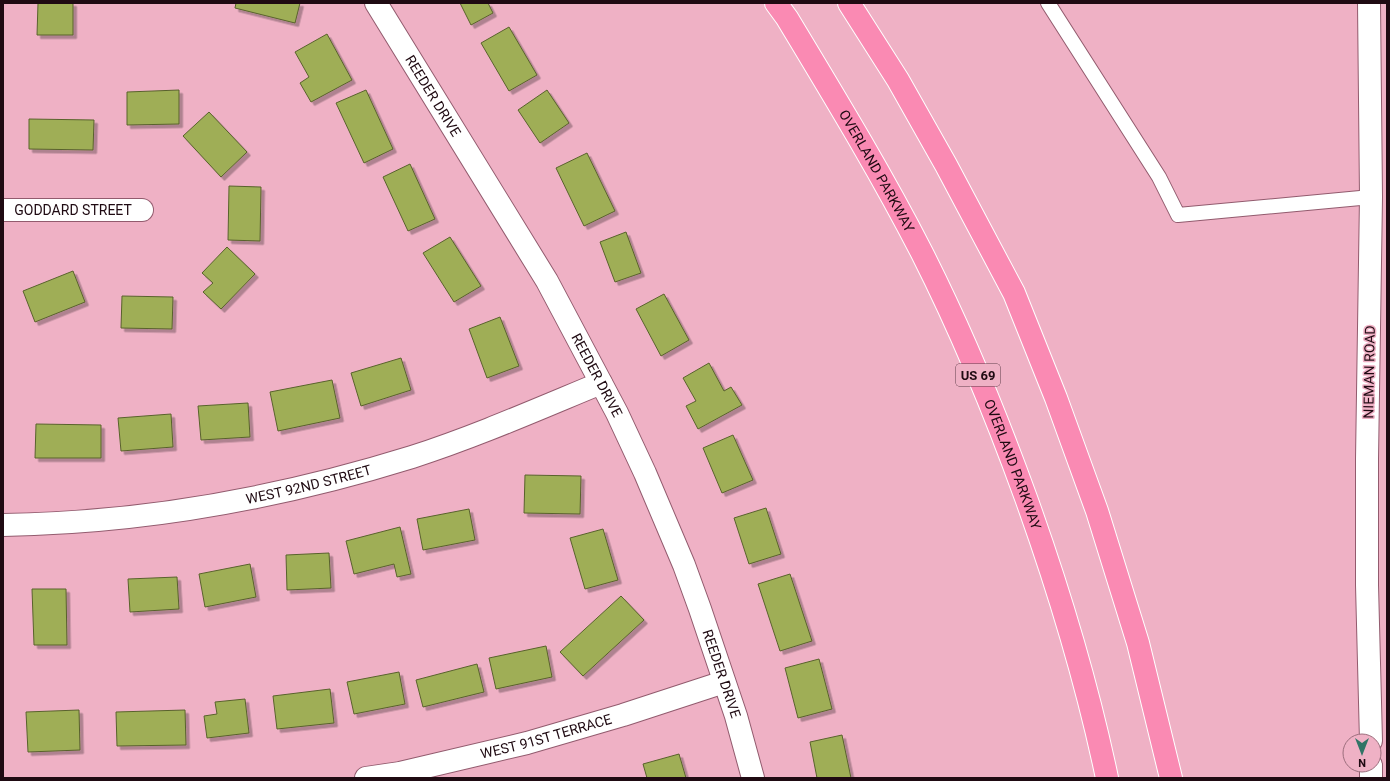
<svg xmlns="http://www.w3.org/2000/svg" width="1390" height="781" font-family="Roboto,sans-serif">
<style>
.building{fill:#9fae57;stroke:#59622c;filter:url(#shadow)}
.lines{fill:none;stroke-linecap:round;stroke-linejoin:round}
.lane-casing{stroke:#925b6e;stroke-width:16}
.street-casing{stroke:#925b6e;stroke-width:24}
.highway-casing{stroke:#fff;stroke-width:24}
.lane{stroke:#fff;stroke-width:14}
.street{stroke:#fff;stroke-width:22}
.highway{stroke:#fa8ab3;stroke-width:22}
.labels{text-anchor:middle;dominant-baseline:central;stroke-width:3;stroke-linejoin:round;paint-order:stroke}
.shield{fill:#efb1c5;stroke:#5d3c48;stroke-width:1}
.shield-label{font-size:13px;font-weight:bold;fill:#1f0a12}
.street-label{font-size:14px;fill:#1f0a12;stroke:#efb1c5}
</style>
<defs>
<filter id="shadow"><feDropShadow dx="3.5" dy="3.5" stdDeviation="0" flood-color="#0004"/></filter>
</defs>
<rect width="100%" height="100%" fill="#efb1c5"/>
<path class="building" d="M38 3H73V35H37Z
M236 3H300L295 23 235 8Z
M460 3H488L493 13 471 25Z
M509 27 537 75 509 91 481 43Z
M327 34 352 80 311 102 300 83 309 77 295 52Z
M179 90V124L127 125V92Z
M366 90 393 149 364 163 336 103Z
M547 90 569 123 540 143 518 110Z
M209 112 247 152 221 177 183 136Z
M29 119 94 120 93 150 29 149Z
M587 153 615 211 584 226 556 168Z
M410 164 435 219 408 231 383 177Z
M229 186 261 187 260 241 228 240Z
M626 232 641 273 615 282 600 242Z
M450 237 481 286 454 302 423 253Z
M227 247 255 274 221 309 203 292 213 283 202 273Z
M73 271 85 302 35 322 23 291Z
M664 294 689 340 661 356 636 309Z
M122 296 173 297 172 329 121 328Z
M500 317 519 366 487 378 469 329Z
M401 358 411 390 361 406 351 373Z
M709 363 724 391 731 387 742 405 698 429 686 406 696 401 683 378Z
M332 380 340 418 278 431 270 392Z
M248 403 250 437 201 440 198 406Z
M171 414 173 447 121 451 118 418Z
M36 424 101 425V458H35Z
M733 435 753 480 722 493 703 448Z
M525 475 581 476 580 514 524 513Z
M766 508 781 554 749 564 734 518Z
M469 509 475 540 423 550 417 519Z
M400 527 411 574 397 577 394 564 354 574 346 541Z
M603 529 618 580 585 589 570 538Z
M329 553 331 588 287 590 286 555Z
M250 564 256 597 205 607 199 574Z
M790 574 812 641 780 651 758 584Z
M177 577 179 609 130 612 128 579Z
M32 589H66L67 645H34Z
M621 596 644 620 583 676 560 652Z
M546 646 552 677 496 689 489 658Z
M819 659 832 709 798 718 785 668Z
M477 664 484 692 423 707 416 680Z
M399 672 405 704 354 714 347 682Z
M330 689 334 723 277 729 273 696Z
M245 699 249 733 207 738 204 716 217 714 215 702Z
M79 710 80 750 28 752 26 712Z
M185 710 186 745 117 746 116 712Z
M842 735 851 778H817L810 742Z
M679 754 686 778H647L643 764Z"/>
<g class="lines">
<defs>
<path id="lane" d="M1048 3 1159 177 1178 215 1371 197"/>
<g id="street">
<path id="s1" d="M376 3 547 281 617 413 645 473 684 565 700 609 736 716 753 778"/>
<path d="M1369 3 1371 197 1367 459V585L1371 741"/>
<path id="s2" d="M3 210H142"/>
<path id="s3" d="M3 525C142 523 280 498 412 457 477 436 538 409 601 383"/>
<path d="M1371 765V778"/>
<path id="s4" d="M366 778 400 773 527 743 623 715 724 682"/>
</g>
<g id="highway">
<path id="s5" d="M776 3 787 18C834 96 881 173 922 253 962 332 996 415 1026 498 1059 590 1087 683 1107 778"/>
<path d="M849 3 898 80 946 165 1014 293 1056 398 1097 511 1138 643 1171 778"/>
</g>
</defs>
<use href="#lane" class="lane-casing"/>
<use href="#street" class="street-casing"/>
<use href="#highway" class="highway-casing"/>
<use href="#lane" class="lane"/>
<use href="#street" class="street"/>
<use href="#highway" class="highway"/>
</g>
<g class="labels">
<rect class="shield" x="956" y="364" width="44" height="22" rx="3"/>
<g class="shield-label">
<text x="978" y="375">US 69</text>
</g>
<g class="street-label">
<text stroke="none"><textPath href="#s1" startOffset="109">REEDER DRIVE</textPath></text>
<text stroke="none"><textPath href="#s5" startOffset="196">OVERLAND PARKWAY</textPath></text>
<text stroke="none"><textPath href="#s2" startOffset="70">GODDARD STREET</textPath></text>
<text transform="translate(1369 372) rotate(-89)">NIEMAN ROAD</text>
<text stroke="none"><textPath href="#s1" startOffset="433">REEDER DRIVE</textPath></text>
<text stroke="none"><textPath href="#s5" startOffset="520">OVERLAND PARKWAY</textPath></text>
<text stroke="none"><textPath href="#s3" startOffset="309">WEST 92ND STREET</textPath></text>
<text stroke="none"><textPath href="#s1" startOffset="757">REEDER DRIVE</textPath></text>
<text stroke="none"><textPath href="#s4" startOffset="185">WEST 91ST TERRACE</textPath></text>
</g>
</g>
<rect width="1390" height="781" fill="none" stroke="#1f0a12" stroke-width="8"/>
<g transform="translate(1362 753) rotate(180)"><circle r="19" fill="#efb1c5" stroke="#9c6e7d"/>
<path d="M0-3L7 15L0 10L-7 15Z" fill="#317466"/>
<text y="-6" font-size="11" font-weight="bold" text-anchor="middle" fill="#1f0a12">N</text>
</g>
</svg>
